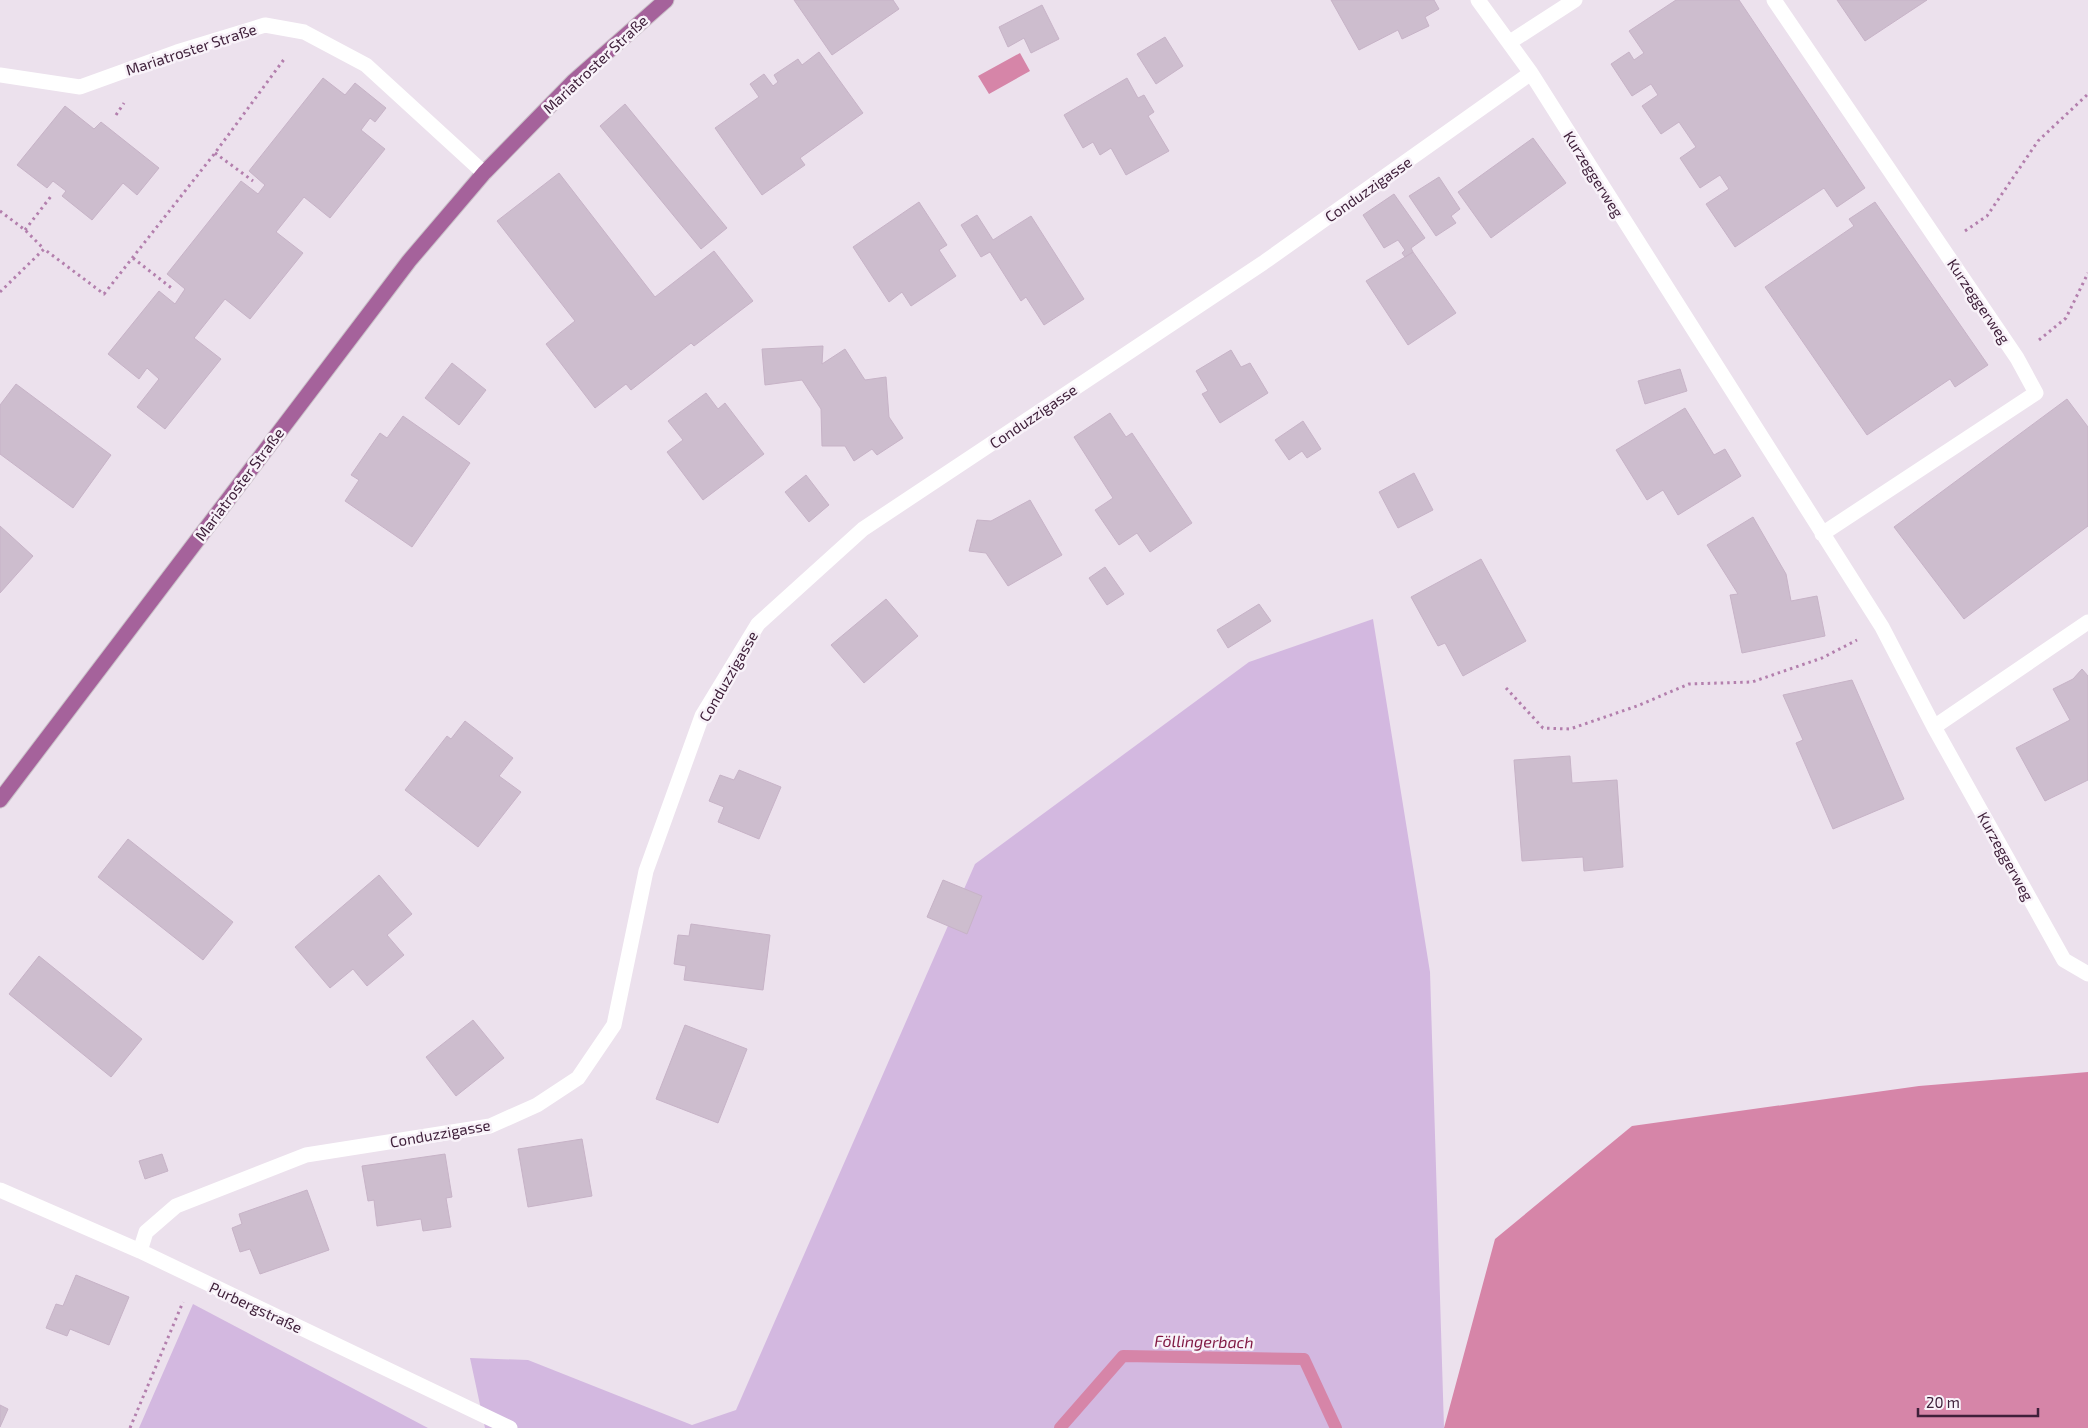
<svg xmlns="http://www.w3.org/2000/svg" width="2088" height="1428" font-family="'Exo 2',sans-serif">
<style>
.green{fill:#d3b8e0}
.water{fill:#d685a8}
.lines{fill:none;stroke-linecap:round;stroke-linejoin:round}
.stream{stroke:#d685a8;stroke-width:12}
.building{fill:#cdbdce;stroke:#c7b3c7}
.major-casing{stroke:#c9c1c8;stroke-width:17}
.path{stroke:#b37fad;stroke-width:3;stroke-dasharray:2.5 4;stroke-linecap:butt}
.minor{stroke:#fff;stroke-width:15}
.major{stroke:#a5629b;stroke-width:15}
.labels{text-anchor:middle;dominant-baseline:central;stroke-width:5;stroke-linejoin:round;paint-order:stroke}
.street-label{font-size:15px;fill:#3f203a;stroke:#f8f2f9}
.water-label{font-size:16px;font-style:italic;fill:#7f1641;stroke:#f8f2f9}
</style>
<rect width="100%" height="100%" fill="#ece1ed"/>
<path class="green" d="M1373 619 1430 972 1444 1428H485L470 1358 528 1360 692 1425 736 1410 975 864 1249 662Z
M193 1304 428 1428H139Z"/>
<path class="water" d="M1020 53 1030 71 989 94 978 76Z
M2088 1072V1428H1444L1495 1239 1632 1126 1919 1086Z"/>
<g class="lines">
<path class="stream" d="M1060 1428 1123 1356 1304 1359 1336 1428"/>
</g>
<path class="building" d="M794 0H893L899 9 832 55Z
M1331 0H1434L1439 9 1425 17 1429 26 1402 39 1398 30 1359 50Z
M1676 0H1739L1865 188 1837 207 1824 188 1735 247 1706 204 1729 189 1720 175 1700 188 1680 158 1696 147 1679 122 1661 134 1642 106 1658 95 1651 84 1632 96 1611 64 1629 52 1634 60 1644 53 1629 31Z
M1837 0H1927L1865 41Z
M1042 5 1059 39 1031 53 1024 38 1008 47 999 27Z
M1165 37 1183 66 1156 84 1137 54Z
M819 52 863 113 800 158 805 165 762 195 715 128 759 97 750 84 764 74 773 86 778 82 774 75 798 59 802 65Z
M323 78 345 95 355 83 386 108 375 122 370 118 361 130 385 149 330 218 304 197 276 232 303 253 250 319 225 299 194 338 221 359 165 429 137 407 159 379 147 368 139 379 108 354 159 291 175 304 185 289 167 274 241 181 258 194 265 185 249 171Z
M1127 78 1138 98 1144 95 1154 112 1148 116 1169 151 1126 175 1111 148 1100 155 1093 142 1083 148 1064 115Z
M625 104 727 228 701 249 600 126Z
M65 106 94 129 101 122 159 168 137 195 123 183 92 220 62 196 66 191 53 181 47 188 17 165Z
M1533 138 1566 183 1491 238 1458 192Z
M559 173 655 297 714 251 753 301 694 346 691 343 631 390 626 384 595 408 546 344 575 321 497 221Z
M1439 177 1460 209 1451 216 1456 223 1436 236 1409 196Z
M1394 194 1425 238 1411 248 1413 252 1405 257 1402 253 1405 250 1398 240 1384 248 1363 215Z
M919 202 947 245 939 250 956 276 911 306 902 292 889 302 853 247Z
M1875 202 1988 365 1955 387 1950 379 1867 435 1765 287 1854 226 1849 219Z
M977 215 993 240 1031 216 1084 299 1044 325 1026 297 1021 301 990 252 981 257 961 225Z
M1413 252 1456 313 1408 345 1366 281Z
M823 346 822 364 845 349 865 380 886 377 889 417 903 438 877 455 872 449 854 461 845 446H822L821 409 802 380 765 385 762 349Z
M1231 350 1241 367 1250 363 1268 393 1220 423 1202 394 1208 391 1196 371Z
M452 363 486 390 459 425 425 398Z
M1680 369 1687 391 1645 404 1638 381Z
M16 384 111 455 73 508 0 454V405Z
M706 393 718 409 725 403 764 454 703 500 667 452 683 440 668 421Z
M2067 399 2088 427V526L1964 619 1894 527Z
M1685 408 1714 455 1725 449 1741 476 1678 515 1663 490 1647 500 1616 450Z
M1110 413 1126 437 1132 433 1192 523 1150 552 1137 533 1119 545 1095 510 1113 498 1074 437Z
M403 416 470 463 412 547 345 501 359 480 351 475 380 433 387 438Z
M1303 421 1321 449 1307 458 1302 451 1289 460 1275 440Z
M1414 473 1433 510 1398 528 1379 492Z
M806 475 829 505 809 522 785 492Z
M1030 500 1062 555 1008 586 986 553 969 551 977 520 991 521Z
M1753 517 1786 574 1791 601 1817 596 1825 636 1742 653 1730 595 1738 594 1707 545Z
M0 526 33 556 0 593Z
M1481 559 1526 641 1463 676 1445 643 1438 646 1411 597Z
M1105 567 1124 594 1107 605 1089 578Z
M886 599 918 636 864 683 831 645Z
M1259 604 1271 621 1228 648 1217 630Z
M2082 669 2088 676V780L2045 801 2016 748 2070 720 2053 689 2073 679Z
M1852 680 1904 799 1833 829 1796 743 1803 740 1783 695Z
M465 721 513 758 499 776 521 792 478 847 405 790 447 736 451 739Z
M1570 756 1572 783 1617 780 1623 867 1584 871 1583 857 1522 861 1514 760Z
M739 770 781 787 759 839 718 822 724 807 709 801 720 775 734 780Z
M128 839 233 922 203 960 98 877Z
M379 875 412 914 387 935 404 955 367 986 353 969 330 988 295 947Z
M943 880 982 896 967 934 927 917Z
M691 924 770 935 763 990 684 980 686 966 674 964 678 935 689 936Z
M39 956 142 1039 111 1077 9 994Z
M473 1020 504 1058 456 1096 426 1057Z
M685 1025 747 1049 718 1123 656 1099Z
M582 1139 592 1196 528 1207 518 1149Z
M162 1154 168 1171 145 1179 139 1161Z
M445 1154 452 1197 446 1198 451 1227 423 1231 421 1219 377 1226 374 1200 368 1201 362 1166Z
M307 1190 329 1250 260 1274 250 1249 240 1252 232 1228 242 1224 239 1214Z
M76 1275 129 1297 109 1345 70 1329 67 1336 46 1328 56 1304 63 1306Z
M0 1405 8 1409 0 1427Z"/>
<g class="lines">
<defs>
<path id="major" d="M0 800 409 261 484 173 573 82 666 0"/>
</defs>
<use href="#major" class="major-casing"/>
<path class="path" d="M116 115 124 103
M215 153 253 181
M0 211 25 230 44 249
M25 230 52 195
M1965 231 1987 216 2038 141 2088 94
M133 258 174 290
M0 292 44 249 104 294 215 153 285 58
M2039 340 2066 318 2088 273
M1506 688 1543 728 1570 729 1637 706 1689 684 1752 682 1822 658 1857 640
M130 1428 183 1302"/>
<path class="minor" d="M1478 0 1531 73 1882 627 1934 727 2064 960 2088 974
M1774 0 2017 358 2036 393 1822 534
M1510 42 1575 0
M0 75 80 87 177 52 265 25 304 32 366 65 484 173
M1934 727 2088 622
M0 1190 140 1251 510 1428
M140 1251 146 1232 176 1206 306 1155 490 1126 537 1105 578 1078 614 1025 646 871 702 716 758 624 863 529 1263 263 1531 73"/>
<use href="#major" class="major"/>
</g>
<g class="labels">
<g class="street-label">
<text transform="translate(191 49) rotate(-18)">Mariatroster Straße</text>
<text transform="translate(595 64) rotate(-43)">Mariatroster Straße</text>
<text transform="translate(1594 174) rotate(58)">Kurzeggerweg</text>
<text transform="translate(1368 189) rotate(-35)">Conduzzigasse</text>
<text transform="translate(1979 301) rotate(56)">Kurzeggerweg</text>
<text transform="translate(1033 416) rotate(-34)">Conduzzigasse</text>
<text transform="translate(239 484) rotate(-53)">Mariatroster Straße</text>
<text transform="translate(728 676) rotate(-60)">Conduzzigasse</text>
<text transform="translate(2006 856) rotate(61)">Kurzeggerweg</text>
<text transform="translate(440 1133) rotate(-10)">Conduzzigasse</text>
<text transform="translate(256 1307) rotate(25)">Purbergstraße</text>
</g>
<g class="water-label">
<text transform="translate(1204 1341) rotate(1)">Föllingerbach</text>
</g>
</g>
<path d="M1918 1408v8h120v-8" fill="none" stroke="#3f203a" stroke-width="2.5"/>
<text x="1926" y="1408" font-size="15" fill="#3f203a" stroke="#f8f2f9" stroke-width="4" paint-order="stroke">20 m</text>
</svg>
